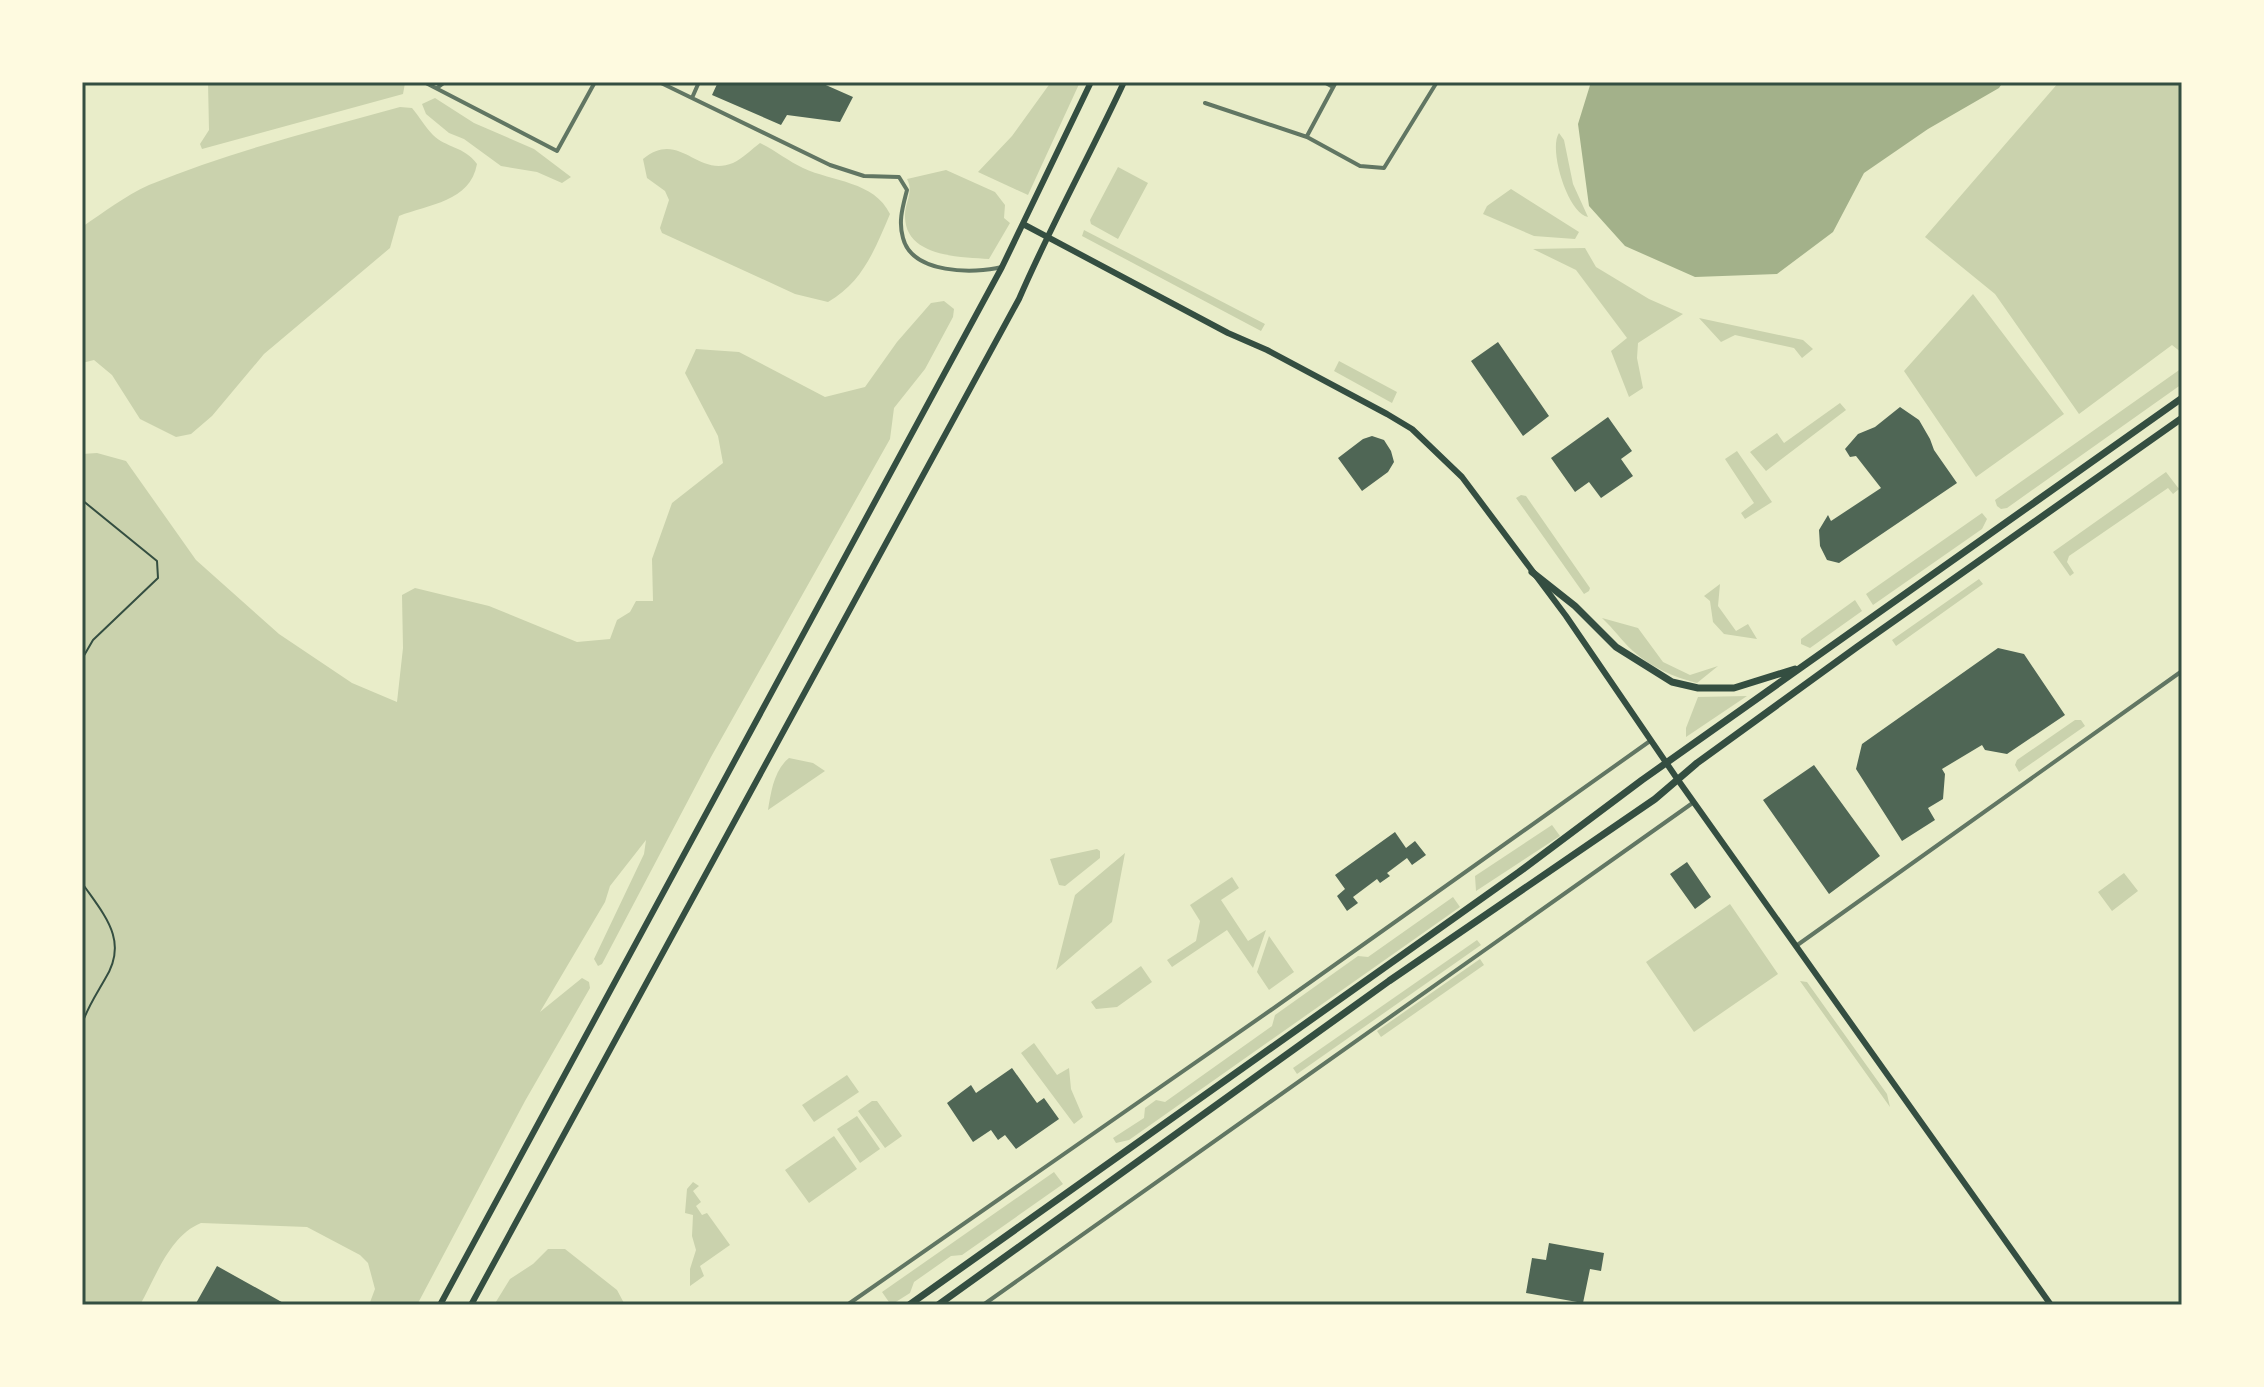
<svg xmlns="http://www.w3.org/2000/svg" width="2264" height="1387" font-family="'Playfair Display',serif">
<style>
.green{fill:#cad2ad}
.water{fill:#a3b18a}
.building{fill:#4f6655}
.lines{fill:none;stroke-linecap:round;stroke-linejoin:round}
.path{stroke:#344e41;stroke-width:2}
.minor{stroke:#617663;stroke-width:4}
.secondary{stroke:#344e41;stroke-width:6}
.primary{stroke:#344e41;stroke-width:7}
.neatline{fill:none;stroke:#344e41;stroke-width:3}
</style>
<rect width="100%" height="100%" fill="#e9edc9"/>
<path class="green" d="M208 82H402L405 83 403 94 202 149 200 144 209 130Z
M1051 82H1080L1028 195 978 172 1012 136Z
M2059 82H2182V353L2172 345 2079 414 1995 294 1925 237Z
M435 98 474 123 534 149 571 177 562 183 537 172 501 166 464 139 449 133 426 114 422 104Z
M400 107 412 108C419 116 425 127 433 135 446 148 464 146 477 164 470 202 429 204 399 216L390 248 264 354 212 416 191 434 176 437 140 419 112 375 94 360 82 363V227C104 212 125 196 149 185 230 152 316 130 400 107Z
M1559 133 1564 140 1573 184 1588 217C1568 214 1548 149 1559 133Z
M760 143C775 150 788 161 803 168 833 182 874 181 890 214 875 249 863 282 828 302L795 294 662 233 660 228 669 200 665 191 647 178 643 159C680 129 696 178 733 163 742 159 752 149 760 143Z
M1118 167 1148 183 1118 239 1091 224 1090 220Z
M946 170 995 192 1005 205 1004 218 1010 223 989 259C959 257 904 257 905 215 905 202 914 192 907 179Z
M1511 189 1579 232 1575 239 1534 236 1483 214 1487 206Z
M1084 230 1265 324 1261 331 1082 236Z
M1585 248 1596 267 1649 299 1683 314 1638 343 1637 358 1643 388 1629 397 1611 351 1627 338 1576 270 1533 249Z
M1973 294 2064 414 1976 477 1904 371Z
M944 301 954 309 953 317 925 369 894 408 890 439 711 757 602 964 598 966 594 959 644 854 646 840 610 886 605 902 540 1012 582 978 589 982 590 988 525 1101 417 1305H369L375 1289 368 1263 360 1255 307 1227 201 1223C169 1236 156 1277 140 1305H82V454L97 453 126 461 196 560 279 634 352 683 397 702 403 648 402 595 415 588 489 606 577 642 610 639 617 620 630 612 636 601H653L652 559 672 503 723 463 718 436 685 373 696 349 739 352 825 397 865 387 897 342 931 303Z
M1699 318 1803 340 1813 349 1802 358 1794 348 1735 335 1721 342Z
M1339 361 1397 392 1392 403 1334 371Z
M2182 368V384L2007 508 2001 509 1997 506 1995 500Z
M1840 403 1846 410 1766 471 1750 452 1777 433 1784 443Z
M1737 451 1772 502 1745 519 1741 513 1754 503 1725 459Z
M2166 472 2179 489 2173 494 2168 488 2069 556 2067 562 2074 573 2070 576 2053 552Z
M1521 495 1526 496 1590 588 1589 591 1584 594 1516 498Z
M1982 513 1987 519 1982 529 1873 605 1866 594Z
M1979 579 1983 584 1896 646 1892 640Z
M1720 584 1718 606 1736 631 1748 624 1757 639 1724 634 1713 622 1710 601 1704 596Z
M1855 600 1862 611 1810 648 1801 644V639Z
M1602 618 1638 628 1663 662 1690 675 1718 666 1697 683C1673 677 1651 667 1633 651 1621 640 1614 629 1602 618Z
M1747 696 1686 737V728L1698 697Z
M2075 720H2081L2085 726 2019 772 2015 765 2017 760Z
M789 758 813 763 825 771 768 810C771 792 774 770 789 758Z
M1552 825 1560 836 1476 891 1475 876Z
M1097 849 1100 851V858L1065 886 1059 885 1050 859Z
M1125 853 1112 922 1056 970 1075 895Z
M2124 873 2138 891 2112 911 2098 892Z
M1232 877 1239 888 1221 900 1248 941 1266 930 1253 968 1227 930 1172 967 1167 960 1196 941 1200 921 1190 905Z
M1453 897 1460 907 1129 1140 1116 1143 1113 1138 1144 1118 1145 1108 1156 1100 1165 1102 1272 1026 1275 1015 1358 956 1368 957Z
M1730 904 1778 974 1694 1032 1646 962Z
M1269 936 1294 972 1269 990 1257 972Z
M1477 940 1481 945 1297 1074 1293 1068Z
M1480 959 1484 965 1381 1037 1377 1031Z
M1141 966 1152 982 1117 1007 1096 1009 1091 1002Z
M1800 981 1807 982 1887 1094 1890 1107Z
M1034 1043 1057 1075 1069 1068 1071 1089 1083 1117 1074 1124 1021 1053Z
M847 1075 859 1092 814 1122 802 1105Z
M872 1101H877L902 1136 885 1148 858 1111Z
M857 1116 880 1149 860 1163 837 1129Z
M834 1136 857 1169 809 1203 785 1170Z
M1054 1172 1063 1184 962 1255 951 1256 914 1282 910 1293 891 1305 882 1292Z
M693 1182 699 1186 693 1191 701 1202 696 1206 702 1215 707 1213 730 1245 700 1266 704 1276 690 1286V1269L696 1250 692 1236 693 1215 685 1213 687 1189Z
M548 1249H565L617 1290 625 1305H494L510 1279 533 1264Z"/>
<path class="water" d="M1591 82H2003L1999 88 1928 129 1864 173 1833 232 1777 274 1695 277 1625 246 1589 206 1578 124Z"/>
<path class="building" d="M718 82H796L804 85 805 82H819L853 97 840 122 787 115 781 125 712 95Z
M1498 342 1549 416 1523 436 1471 361Z
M1900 407 1919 420 1930 439 1934 450 1957 483 1839 563 1827 560 1820 546 1819 530 1828 515 1831 521 1881 488 1856 456 1850 457 1845 449 1858 434 1875 427Z
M1608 417 1632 451 1621 459 1633 476 1601 498 1589 482 1575 492 1551 458Z
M1372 436 1384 440 1391 451 1394 462 1388 472 1362 491 1338 458 1363 439Z
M1998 648 2024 654 2065 715 2007 754 1985 750 1982 745 1942 769 1945 774 1943 799 1928 808 1935 820 1902 841 1856 769 1862 744Z
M1814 765 1880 856 1829 894 1763 800Z
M1395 832 1406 848 1415 841 1426 855 1412 865 1407 858 1387 873 1390 876 1380 883 1377 879 1353 897 1358 903 1347 911 1337 896 1345 889 1335 875Z
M1687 862 1711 897 1695 909 1670 874Z
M1012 1068 1037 1103 1044 1098 1059 1119 1016 1149 1005 1135 998 1140 991 1130 973 1142 947 1103 971 1085 976 1093Z
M1549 1243 1604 1253 1601 1271 1590 1269 1583 1303 1526 1293 1532 1258 1546 1260Z
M217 1266 287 1305H195Z"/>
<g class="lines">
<path class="path" d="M82 500 157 561 158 578 93 640 82 659
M82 883C105 916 129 941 105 979 96 995 88 1006 82 1024"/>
<path class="minor" d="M424 82 557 151 595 82
M659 82 830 165 864 176 899 177 907 190C903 206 898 221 903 238 912 274 974 274 1002 267
M1324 82 1333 87
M437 88 445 82
M692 98 699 82
M1205 103 1307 137 1360 166 1384 168 1437 82
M1307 136 1336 82
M1796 946 2182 671
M847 1305 1271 1010 1650 741
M983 1305 1694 802"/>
<path class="secondary" d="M1023 224 1228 333 1267 350 1387 414 1412 429 1462 477 1566 616 1678 780 2051 1305
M440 1305 1002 267 1091 82
M471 1305 1019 299C1051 225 1090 155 1124 82"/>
<path class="primary" d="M1532 572 1575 606 1616 647 1672 682 1698 688H1734L1795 669
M909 1305 1519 872 1642 780 2182 398
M938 1305 1389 981 1655 799 1697 763 1857 647 2182 418"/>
</g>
<rect width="2264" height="1387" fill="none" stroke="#fefae0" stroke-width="168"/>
<rect x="84" y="84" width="2096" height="1219" class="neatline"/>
</svg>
